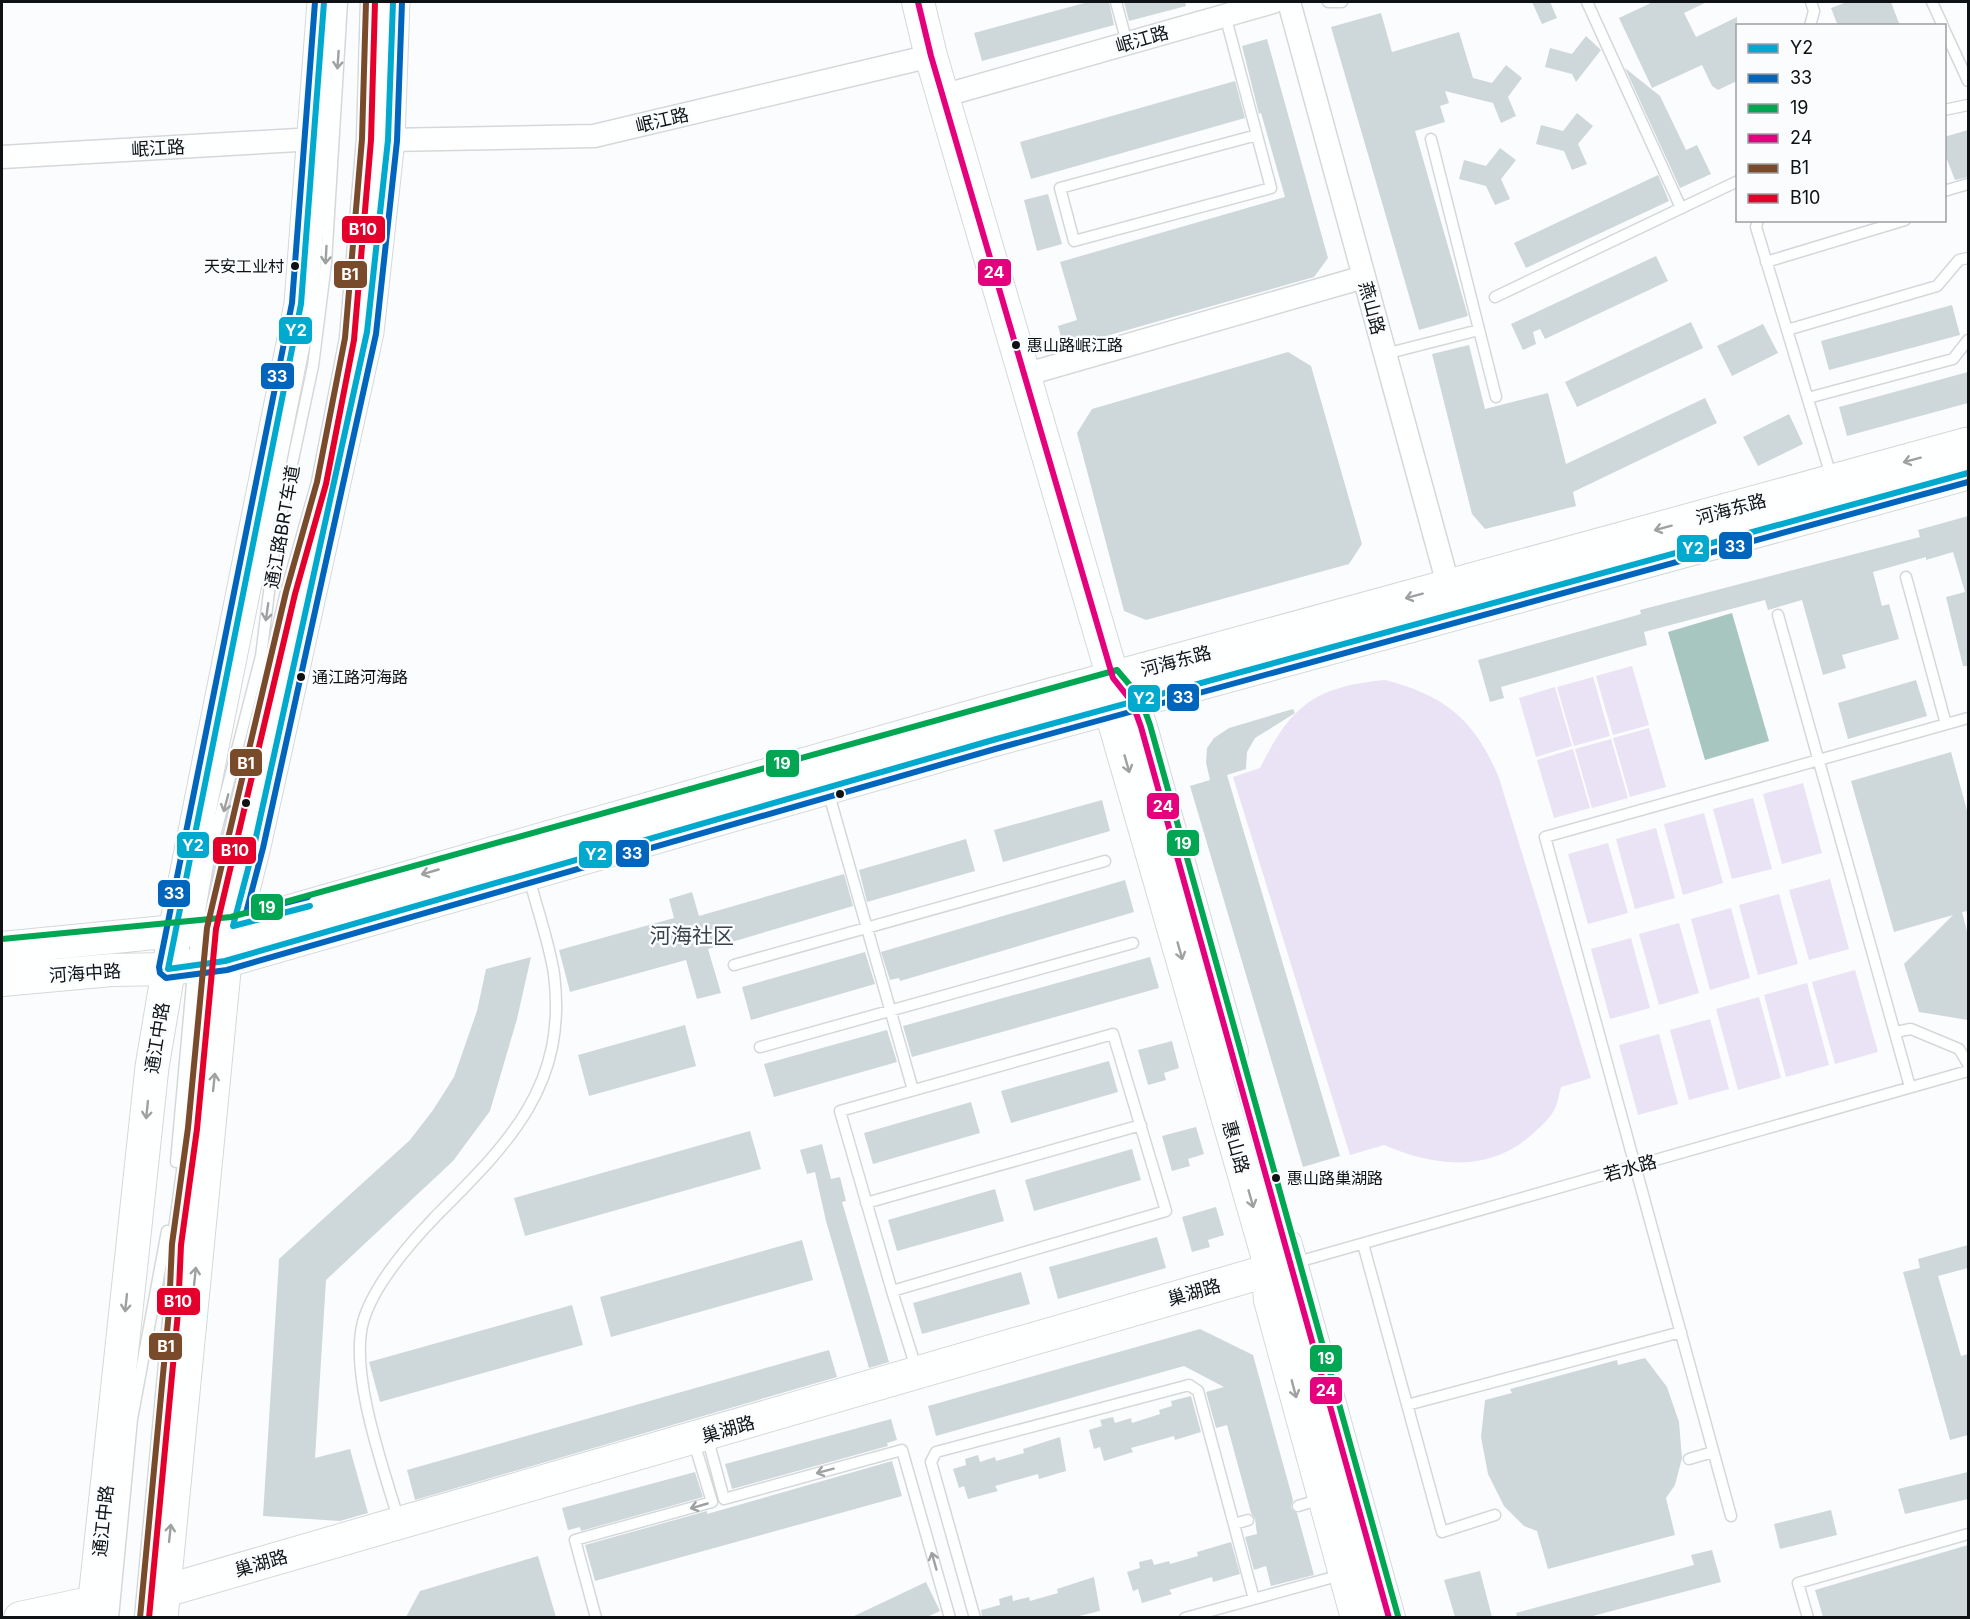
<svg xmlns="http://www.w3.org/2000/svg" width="1970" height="1619" font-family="Inter,'Noto Sans SC',sans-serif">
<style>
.green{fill:#eae2f5}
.water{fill:#a6c6bf}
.building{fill:#ced8da}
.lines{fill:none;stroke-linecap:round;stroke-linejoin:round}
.lane-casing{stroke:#d5d8da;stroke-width:13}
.street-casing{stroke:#d5d8da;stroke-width:25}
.secondary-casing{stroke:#d5d8da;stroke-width:34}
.primary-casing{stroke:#d5d8da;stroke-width:35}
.lane{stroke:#feffff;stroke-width:10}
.street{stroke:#feffff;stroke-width:22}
.secondary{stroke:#feffff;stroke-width:32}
.primary{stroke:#feffff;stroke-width:33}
.bus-1-casing{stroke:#fafcfe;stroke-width:10}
.bus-2-casing{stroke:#fafcfe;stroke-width:10}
.bus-3-casing{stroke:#fafcfe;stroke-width:10}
.bus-4-casing{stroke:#fafcfe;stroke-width:10}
.bus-5-casing{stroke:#fafcfe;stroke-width:10}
.bus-6-casing{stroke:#fafcfe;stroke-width:10}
.bus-1{stroke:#00a9ce;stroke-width:6}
.bus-2{stroke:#0065bd;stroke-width:6}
.bus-3{stroke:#00a651;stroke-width:6}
.bus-4{stroke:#e5007d;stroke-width:6}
.bus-5{stroke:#7a4b2a;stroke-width:6}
.bus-6{stroke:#e4002b;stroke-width:6}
.oneway{stroke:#9ea0a1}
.bus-dot{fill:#0e1215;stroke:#fafcfe;stroke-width:2}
.labels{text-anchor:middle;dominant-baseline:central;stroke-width:5;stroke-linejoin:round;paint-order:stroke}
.bus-label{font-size:16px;fill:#0e1215;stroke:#fafcfe;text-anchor:start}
.street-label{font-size:18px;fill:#0e1215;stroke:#fafcfe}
.quarter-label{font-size:21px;fill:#3b434b;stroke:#fafcfe}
.line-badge{stroke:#fafcfe;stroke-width:2}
.badge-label{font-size:16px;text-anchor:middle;font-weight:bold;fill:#fff}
</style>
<rect width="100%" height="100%" fill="#fbfcfd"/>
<path class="green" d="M1632 666 1649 725 1613 735 1596 676Z
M1593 677 1610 736 1574 746 1557 687Z
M1385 680C1446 696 1475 720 1499 778L1591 1078 1561 1087C1559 1094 1558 1103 1554 1110 1550 1119 1537 1130 1529 1137 1486 1173 1432 1166 1384 1145L1350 1155 1233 777 1260 768C1292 705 1314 687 1385 680Z
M1555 687 1572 746 1536 757 1519 698Z
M1649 728 1666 787 1630 797 1613 738Z
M1611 739 1628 798 1592 808 1575 749Z
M1573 749 1590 808 1554 818 1537 760Z
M1803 783 1822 853 1782 864 1763 794Z
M1753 798 1772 869 1732 879 1713 809Z
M1704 813 1723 883 1683 895 1664 824Z
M1656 828 1675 898 1635 909 1616 839Z
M1608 843 1628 913 1588 924 1568 854Z
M1830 879 1849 949 1809 960 1789 890Z
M1779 894 1798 964 1758 975 1739 905Z
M1731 908 1750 978 1710 990 1691 919Z
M1679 923 1699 993 1659 1005 1639 934Z
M1631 938 1650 1008 1610 1019 1591 949Z
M1855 970 1878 1052 1835 1064 1812 982Z
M1807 983 1829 1065 1786 1077 1764 995Z
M1759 997 1781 1078 1738 1090 1716 1009Z
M1710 1019 1729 1089 1689 1100 1670 1030Z
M1659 1034 1678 1104 1638 1115 1619 1045Z"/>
<path class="water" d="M1732 613 1769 741 1705 760 1668 632Z"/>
<path class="building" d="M1088 2H1109L1114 25 982 61 974 33Z
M1124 2H1185L1186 6 1129 21Z
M1532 2H1550L1557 18 1542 24Z
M1653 2H1707L1684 13 1696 37 1737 17V81L1718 90 1712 86 1702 65 1652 88 1619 18Z
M1847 2H1891L1900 26H1838L1831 8Z
M1381 13 1392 52 1459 32 1473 78 1492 83 1506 65 1522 78 1508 97 1516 116 1501 123 1493 103 1445 91 1449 103 1440 106 1445 122 1415 131 1468 316 1419 330 1331 27Z
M1586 36 1601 50 1576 82 1572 74 1545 67 1550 48 1572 54Z
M1267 39 1328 258 1314 277 1064 348 1058 326 1077 320 1060 262 1285 197 1261 113 1259 114 1242 46Z
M1625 68 1660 96 1686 150 1697 145 1711 174 1680 188Z
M1235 81 1245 118 1031 179 1020 142Z
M1577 113 1593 126 1578 144 1587 164 1572 170 1564 151 1536 144 1541 125 1563 131Z
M1968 130V177L1955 180 1944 152V137Z
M1500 148 1516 160 1501 179 1510 199 1495 205 1486 186 1459 179 1464 160 1486 166Z
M1658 175 1669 201 1526 268 1514 243Z
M1048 194 1062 244 1037 251 1024 200Z
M1656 256 1668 281 1545 339 1540 329 1533 332 1536 344 1523 350 1511 324Z
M1952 305 1960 335 1829 370 1821 341Z
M1691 322 1703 348 1577 407 1565 382Z
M1763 324 1778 353 1732 376 1717 346Z
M1469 345 1485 409 1548 393 1566 464 1705 398 1717 423 1573 492 1576 506 1485 529 1472 514 1432 354Z
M1288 352 1311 366 1362 544 1349 564 1146 620 1124 611 1077 433 1092 409Z
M1968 372V403L1847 436 1839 407Z
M1789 414 1803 444 1758 466 1743 437Z
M1968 516V666H1963L1946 597 1965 592 1953 552 1926 560V557L1873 572 1882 606 1889 604 1899 639 1842 655 1846 668 1823 675 1802 600 1768 610 1765 600 1644 632 1647 645 1501 687 1504 698 1490 702 1478 660 1641 614 1640 610 1920 537 1918 530Z
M1916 680 1927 716 1848 739 1838 703Z
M1293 709 1295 713 1255 738 1247 752 1246 769 1227 775 1340 1156 1303 1167 1190 786 1210 780 1206 763 1207 748 1214 738 1229 728Z
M1951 752 1968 814V911L1962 912 1968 935V1020L1919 1012 1904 964 1953 915 1894 932 1851 781Z
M1102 800 1110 831 1003 862 994 830Z
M966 839 975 871 867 902 859 870Z
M844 874 853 906 708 949 721 993 697 999 686 960 570 992 559 950 674 918 669 899 692 892 699 916Z
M1125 880 1134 912 900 981 899 978 890 980 881 952Z
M865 952 875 984 751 1020 742 987Z
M531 957 517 1019 490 1111 453 1161 326 1280 315 1458 350 1449 368 1513 340 1521 263 1516 279 1259 410 1140 433 1110 454 1077 477 1011 486 969Z
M1150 957 1159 988 912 1057 903 1026Z
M685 1025 696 1066 589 1096 578 1055Z
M887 1030 897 1062 774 1097 764 1064Z
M1172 1041 1179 1068 1164 1073 1166 1080 1148 1085 1138 1050Z
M1109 1061 1118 1092 1011 1123 1001 1091Z
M971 1102 980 1133 873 1164 864 1133Z
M1196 1127 1204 1154 1188 1159 1190 1166 1172 1171 1162 1136Z
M750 1131 761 1169 525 1236 514 1198Z
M822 1144 831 1179 840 1177 846 1201 842 1202 889 1362 869 1368 826 1221 815 1172 807 1174 800 1150Z
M1132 1149 1141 1180 1034 1211 1025 1180Z
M995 1189 1004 1221 897 1251 888 1220Z
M1216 1207 1224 1235 1208 1240 1210 1247 1192 1252 1182 1217Z
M1157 1237 1166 1268 1058 1299 1049 1267Z
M802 1240 813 1280 611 1337 600 1297Z
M1968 1245V1268L1938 1276 1961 1356 1968 1354V1435L1950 1440 1903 1272 1920 1268 1918 1259Z
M1021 1272 1030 1304 922 1334 913 1303Z
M572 1305 583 1345 380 1402 369 1362Z
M1200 1329 1253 1355 1293 1500 1291 1508 1297 1513 1314 1575 1271 1586 1266 1566 1254 1570 1245 1537 1257 1534 1255 1519 1251 1513 1227 1425 1216 1428 1206 1392 1224 1387 1184 1366 936 1436 928 1406Z
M829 1350 837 1377 415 1500 407 1470Z
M1645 1358 1667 1387 1679 1422 1682 1458 1675 1485 1666 1498 1675 1535 1548 1569 1537 1531 1524 1526 1504 1506 1488 1474 1481 1437 1485 1400 1512 1393 1510 1389 1617 1360 1618 1365Z
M1191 1396 1201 1432 1175 1440 1174 1436 1131 1448 1133 1452 1104 1461 1100 1447 1094 1449 1089 1430 1102 1426 1100 1420 1113 1417 1115 1423 1131 1418 1132 1423 1160 1414 1159 1410 1172 1406 1171 1401Z
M891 1419 897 1440 887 1443 888 1446 732 1489 725 1464Z
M1060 1437 1066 1471 1039 1479 1038 1474 995 1486 998 1491 968 1499 964 1486 959 1488 953 1469 966 1465 965 1459 978 1455 980 1462 995 1457 996 1461 1024 1453 1023 1449Z
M892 1461 902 1496 595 1581 585 1545 707 1511V1514Z
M695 1472 703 1497 581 1531 580 1527 568 1530 562 1508Z
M1968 1472V1499L1905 1514 1898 1489Z
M1831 1510 1837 1535 1780 1549 1774 1524Z
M1231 1542 1240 1574 1213 1582 1212 1577 1169 1590 1172 1594 1142 1603 1138 1589 1133 1591 1127 1572 1140 1568 1139 1562 1152 1559 1154 1565 1169 1561 1170 1564 1198 1556 1197 1552Z
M1968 1545V1617H1823L1815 1590Z
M1712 1550 1721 1582 1589 1617H1517L1516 1613 1694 1565 1691 1555Z
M538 1556 556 1617H406L420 1591Z
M1480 1571 1492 1617H1455L1444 1580Z
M1094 1577 1100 1611 1075 1617H982L981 1610 1000 1605 999 1599 1012 1595 1013 1601 1029 1597 1030 1601 1058 1593 1057 1589Z
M926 1582 940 1611 927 1617H852Z"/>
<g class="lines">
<defs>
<path id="lane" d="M1116 2 1127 43
M1328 2H1342
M1587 2 1681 208
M1932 2 1943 26
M1225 15 1271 188 1074 241 1060 188 1257 135
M1810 26 1814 11 1811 2
M1944 29 1968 81
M369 62 378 24
M1944 110 1968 105
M1431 139 1496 397
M1944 191 1968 184
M1758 220 1756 227 1832 479
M1766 262 1905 220
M1495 297 1738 181
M1787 330 1937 286 1959 260 1968 258
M1385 354 1479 330
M1808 398 1953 359 1968 340
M1906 577 1946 724
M1778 615 1910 1087
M828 791 913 1090
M734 965 1105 861
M1895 1032 1911 1029 1959 1049 1968 1064
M1113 1034 1166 1211 892 1291 840 1111Z
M760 1047 1133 943
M176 1162 197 928 209 859 261 656 275 544 313 366 326 263 342 2
M866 1203 1141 1125
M1363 1244 1442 1532 1495 1515
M1294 1263 1968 1071
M892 1291 917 1371
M1407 1405 1681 1332
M707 1436 724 1499 902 1450 950 1618
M1689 1459 1713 1452
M1298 1506 1321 1499
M1731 1516 1545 837 1968 718
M399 1521C384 1470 349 1374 363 1322 373 1286 411 1242 437 1215 509 1143 568 1085 554 974 549 942 537 909 529 877
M1234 1524 1248 1520
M113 1618 132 1419 167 1231
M140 1618 169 1311 172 1244 188 1128 207 928 286 592 317 482 345 338 362 139 366 2
M596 1618 575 1540 712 1502 693 1439
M975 1618 931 1462 936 1452 1189 1385 1198 1391 1254 1599
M1185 1618 1341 1575
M1808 1618 1798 1583 1968 1534"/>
<path id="street" d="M1289 2 1452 599
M942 96 1273 2
M388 140 594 136 931 56
M2 157 315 139
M1024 375 1364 277"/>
<path id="secondary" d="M918 2 931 56 1113 678 1110 708 1267 1255 1270 1300 1357 1618
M1115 681 1132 702 1141 727 1232 1052
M2 948 175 931
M2 980 112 970 168 969
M1286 1245 1389 1618
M165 1591 1291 1264
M20 1618 94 1602"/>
<path id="primary" d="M175 931 233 926 288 912 985 713 1968 444
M168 969 225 961 993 740 1968 473
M93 1618 152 1067 175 931 301 304 324 2
M161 1618 225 961 254 846 367 332 388 140 393 2"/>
</defs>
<use href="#lane" class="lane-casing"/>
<use href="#street" class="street-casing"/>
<use href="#secondary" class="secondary-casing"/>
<use href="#primary" class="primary-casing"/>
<use href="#lane" class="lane"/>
<use href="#street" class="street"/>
<use href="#secondary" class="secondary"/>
<use href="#primary" class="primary"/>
<defs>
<path id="bus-1" d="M324 2 301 304 168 969 225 961 993 740 1968 473
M310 906 233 926 254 846 367 332 388 140 393 2"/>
<path id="bus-2" d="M315 2 292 303 159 967 160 973 166 978 227 970 995 749 1968 482
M308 897 246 913 263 848 376 334 397 141 402 2"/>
<path id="bus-3" d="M2 939 231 917 1117 670 1140 697 1150 725 1398 1616"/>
<path id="bus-4" d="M918 2 931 56 1113 678 1132 702 1141 727 1389 1618"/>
<path id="bus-5" d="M140 1618 169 1311 172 1244 188 1128 207 928 286 592 317 482 345 338 362 139 366 2"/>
<path id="bus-6" d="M149 1618 178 1312 181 1245 197 1129 216 929 295 594 326 484 354 340 371 140 375 2"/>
</defs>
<use href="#bus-1" class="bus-1-casing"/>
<use href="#bus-2" class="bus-2-casing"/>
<use href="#bus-3" class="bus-3-casing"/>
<use href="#bus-4" class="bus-4-casing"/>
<use href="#bus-5" class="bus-5-casing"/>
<use href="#bus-6" class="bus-6-casing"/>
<use href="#bus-1" class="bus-1"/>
<use href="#bus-2" class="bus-2"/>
<use href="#bus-3" class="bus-3"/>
<use href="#bus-4" class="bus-4"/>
<use href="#bus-5" class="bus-5"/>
<use href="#bus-6" class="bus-6"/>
</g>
<defs><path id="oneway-shaft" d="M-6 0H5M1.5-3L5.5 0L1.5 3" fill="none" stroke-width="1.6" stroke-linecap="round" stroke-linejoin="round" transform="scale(1.5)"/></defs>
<g class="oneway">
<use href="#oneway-shaft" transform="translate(338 60) rotate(94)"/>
<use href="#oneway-shaft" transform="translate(326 255) rotate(93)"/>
<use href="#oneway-shaft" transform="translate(1912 460) rotate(165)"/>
<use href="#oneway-shaft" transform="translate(1663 528) rotate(165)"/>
<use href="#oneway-shaft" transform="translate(1414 596) rotate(165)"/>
<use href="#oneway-shaft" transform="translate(267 612) rotate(98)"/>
<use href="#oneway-shaft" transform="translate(1127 764) rotate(74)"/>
<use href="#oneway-shaft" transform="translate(226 803) rotate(105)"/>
<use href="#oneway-shaft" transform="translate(430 872) rotate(164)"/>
<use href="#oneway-shaft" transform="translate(1180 951) rotate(74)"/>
<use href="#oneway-shaft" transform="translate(214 1082) rotate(-84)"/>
<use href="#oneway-shaft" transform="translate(147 1110) rotate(96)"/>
<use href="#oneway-shaft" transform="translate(1251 1199) rotate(74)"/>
<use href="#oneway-shaft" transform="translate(195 1276) rotate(-84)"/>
<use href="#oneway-shaft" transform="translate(126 1303) rotate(96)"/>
<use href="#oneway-shaft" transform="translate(1294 1389) rotate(75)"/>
<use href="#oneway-shaft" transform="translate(825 1471) rotate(165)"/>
<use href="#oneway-shaft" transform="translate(699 1506) rotate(164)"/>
<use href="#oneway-shaft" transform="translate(170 1533) rotate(-84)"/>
<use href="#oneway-shaft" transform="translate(934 1561) rotate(-106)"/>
</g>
<g class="bus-dot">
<circle cx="295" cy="266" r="5"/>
<circle cx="1016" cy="345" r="5"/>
<circle cx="301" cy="677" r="5"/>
<circle cx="840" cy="794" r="5"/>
<circle cx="246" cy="803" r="5"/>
<circle cx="1276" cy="1178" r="5"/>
</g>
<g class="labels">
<g class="bus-label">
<text x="284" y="266" text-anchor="end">天安工业村</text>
<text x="1027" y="345">惠山路岷江路</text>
<text x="312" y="677">通江路河海路</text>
<text x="1287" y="1178">惠山路巢湖路</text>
</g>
<g class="street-label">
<text transform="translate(1142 39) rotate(-16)">岷江路</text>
<text transform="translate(662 120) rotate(-13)">岷江路</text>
<text transform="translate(158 148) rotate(-3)">岷江路</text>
<text transform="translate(1372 308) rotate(75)">燕山路</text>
<text transform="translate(1731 509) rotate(-15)">河海东路</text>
<text transform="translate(282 527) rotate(-80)">通江路BRT车道</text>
<text transform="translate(1176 661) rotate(-15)">河海东路</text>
<text transform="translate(85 973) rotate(-4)">河海中路</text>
<text transform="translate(157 1038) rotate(-81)">通江中路</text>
<text transform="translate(1236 1147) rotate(74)">惠山路</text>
<text transform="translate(1630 1168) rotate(-16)">若水路</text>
<text transform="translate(1194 1292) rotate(-16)">巢湖路</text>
<text transform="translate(728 1429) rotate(-16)">巢湖路</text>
<text transform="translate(103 1521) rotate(-84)">通江中路</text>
<text transform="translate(261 1563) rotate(-16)">巢湖路</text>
</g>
<g class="quarter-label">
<text x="692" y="935">河海社区</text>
</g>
</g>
<g class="line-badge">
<rect x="341" y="215" width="45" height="29" rx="6" fill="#e4002b"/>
<rect x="977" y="258" width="35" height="29" rx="6" fill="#e5007d"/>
<rect x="333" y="260" width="35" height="29" rx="6" fill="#7a4b2a"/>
<rect x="278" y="316" width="35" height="29" rx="6" fill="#00a9ce"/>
<rect x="260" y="362" width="35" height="28" rx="6" fill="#0065bd"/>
<rect x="1718" y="531" width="35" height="29" rx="6" fill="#0065bd"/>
<rect x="1676" y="534" width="34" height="29" rx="6" fill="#00a9ce"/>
<rect x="1166" y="683" width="34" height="29" rx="6" fill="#0065bd"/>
<rect x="1127" y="684" width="34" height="29" rx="6" fill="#00a9ce"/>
<rect x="229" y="748" width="34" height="29" rx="6" fill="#7a4b2a"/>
<rect x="765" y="749" width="35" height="29" rx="6" fill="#00a651"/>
<rect x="1146" y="792" width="34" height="28" rx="6" fill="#e5007d"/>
<rect x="1166" y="829" width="34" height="28" rx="6" fill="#00a651"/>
<rect x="176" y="831" width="34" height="28" rx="6" fill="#00a9ce"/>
<rect x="212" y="836" width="45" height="29" rx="6" fill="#e4002b"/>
<rect x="615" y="839" width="35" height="29" rx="6" fill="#0065bd"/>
<rect x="578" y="840" width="35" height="29" rx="6" fill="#00a9ce"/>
<rect x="157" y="879" width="34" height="29" rx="6" fill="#0065bd"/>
<rect x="250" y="893" width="34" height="28" rx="6" fill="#00a651"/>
<rect x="156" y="1287" width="45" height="29" rx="6" fill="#e4002b"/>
<rect x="148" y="1332" width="35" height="29" rx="6" fill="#7a4b2a"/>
<rect x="1309" y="1344" width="34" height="29" rx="6" fill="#00a651"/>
<rect x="1309" y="1376" width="34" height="29" rx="6" fill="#e5007d"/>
</g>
<g class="badge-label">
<text x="363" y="235">B10</text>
<text x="994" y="278">24</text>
<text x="350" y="280">B1</text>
<text x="296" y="336">Y2</text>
<text x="277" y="382">33</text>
<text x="1735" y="552">33</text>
<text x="1693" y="554">Y2</text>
<text x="1183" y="703">33</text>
<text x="1144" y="704">Y2</text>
<text x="246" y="769">B1</text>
<text x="782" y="769">19</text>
<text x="1163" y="812">24</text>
<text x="1183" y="849">19</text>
<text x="193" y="851">Y2</text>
<text x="235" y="856">B10</text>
<text x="632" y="859">33</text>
<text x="596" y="860">Y2</text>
<text x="174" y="899">33</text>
<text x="267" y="913">19</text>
<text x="178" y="1307">B10</text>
<text x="166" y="1352">B1</text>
<text x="1326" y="1364">19</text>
<text x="1326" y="1396">24</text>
</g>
<rect width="1970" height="1619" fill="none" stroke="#0e1215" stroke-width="6"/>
<rect x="1736" y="24" width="210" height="198" fill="#fafcfe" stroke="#9c9ea1" stroke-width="1.5"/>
<rect x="1748" y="44" width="30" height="9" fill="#00a9ce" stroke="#9c9ea1" stroke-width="1.5"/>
<text x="1790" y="54" font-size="18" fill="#0e1215">Y2</text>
<rect x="1748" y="74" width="30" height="9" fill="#0065bd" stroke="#9c9ea1" stroke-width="1.5"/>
<text x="1790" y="84" font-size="18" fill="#0e1215">33</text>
<rect x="1748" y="104" width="30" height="9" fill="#00a651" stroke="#9c9ea1" stroke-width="1.5"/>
<text x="1790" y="114" font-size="18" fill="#0e1215">19</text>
<rect x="1748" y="134" width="30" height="9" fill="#e5007d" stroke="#9c9ea1" stroke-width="1.5"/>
<text x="1790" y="144" font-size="18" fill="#0e1215">24</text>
<rect x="1748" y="164" width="30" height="9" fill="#7a4b2a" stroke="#9c9ea1" stroke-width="1.5"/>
<text x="1790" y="174" font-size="18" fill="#0e1215">B1</text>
<rect x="1748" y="194" width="30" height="9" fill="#e4002b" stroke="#9c9ea1" stroke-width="1.5"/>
<text x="1790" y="204" font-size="18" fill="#0e1215">B10</text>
</svg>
